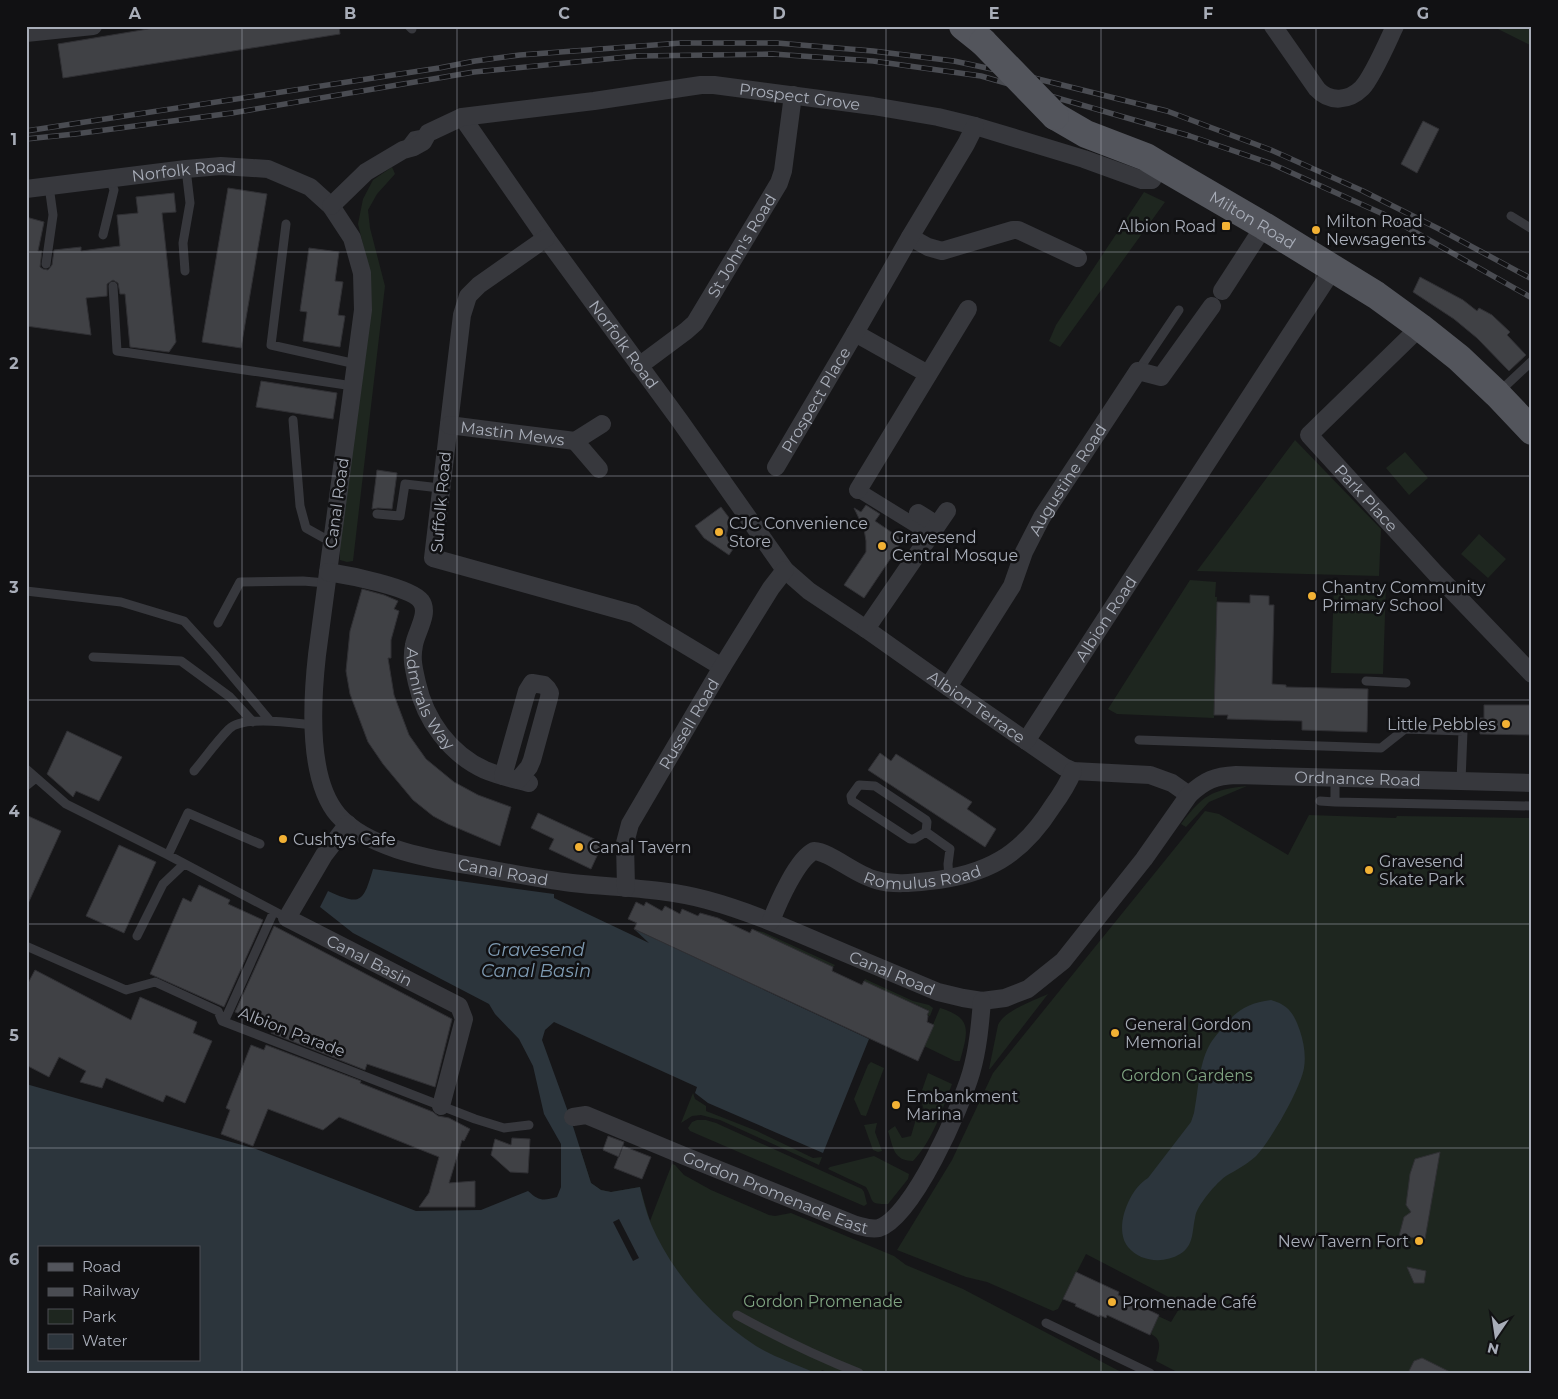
<svg xmlns="http://www.w3.org/2000/svg" width="1558" height="1399" font-family="Montserrat,sans-serif">
<style>
.green{fill:#1e261f}
.water{fill:#2c353c;fill-rule:evenodd}
.pier{fill:#161618}
.building{fill:#404145;stroke:#303034}
.lines{fill:none;stroke-linecap:round;stroke-linejoin:round}
.service{stroke:#37383d;stroke-width:9}
.pedestrian{stroke:#37383d;stroke-width:14}
.minor{stroke:#37383d;stroke-width:18}
.primary{stroke:#53555c;stroke-width:28}
.rail-casing{stroke:#4a4c52;stroke-width:5.5}
.rail{stroke:#111113;stroke-width:4;stroke-dasharray:11;stroke-linecap:butt}
.primary-bridge{stroke:#53555c;stroke-width:28}
.grid{fill:none;stroke:#a8adb8;stroke-width:1;stroke-opacity:0.55}
.poi-dot{fill:#f2b134;stroke:#111113;stroke-width:2}
.labels{text-anchor:middle;dominant-baseline:central;stroke-width:5;stroke-linejoin:round;paint-order:stroke}
.street-label{font-size:16px;fill:#a8adb8;stroke:#111113}
.poi-label{font-size:16px;fill:#a8adb8;stroke:#111113;text-anchor:start}
.park-label{font-size:16px;fill:#7fa381;stroke:#111113}
.water-label{font-size:18px;font-style:italic;fill:#7f9bb3;stroke:#111113}
.neatline{fill:none;stroke:#a8adb8;stroke-width:2}
.grid-label{font-size:16px;text-anchor:middle;font-weight:bold;fill:#a8adb8}
</style>
<rect width="100%" height="100%" fill="#161618"/>
<path class="green" d="M1493 26H1532V46L1494 27Z
M392 167 395 174 377 194 368 210 370 228 385 286 353 561 347 562 340 560V545L368 265 358 224 363 199 373 180Z
M1144 192 1165 202 1060 347 1049 341 1056 325Z
M1295 440 1381 529 1379 576 1197 571Z
M1405 452 1428 478 1409 495 1386 468Z
M1479 534 1506 559 1488 578 1461 554Z
M1190 580 1216 582 1215 597H1217L1214 718 1117 714 1108 709Z
M1334 583 1386 585 1383 674 1331 673Z
M1247 786 1209 802 1186 827 1181 824C1203 795 1211 790 1247 786Z
M1205 811 1219 814 1288 855 1309 815 1396 818 1397 816 1532 818V1005L1529 1007 1532 1009V1357L1530 1370 1521 1373H1179L1156 1361C1159 1349 1163 1340 1151 1334L1158 1316 1171 1322 1182 1304 1086 1254 1058 1309 1053 1311 987 1282 966 1277 897 1250 952 1160 993 1073Z
M754 930 763 932 835 965 833 967Z
M865 979 913 1001 929 1005 933 1008 930 1016 927 1015 928 1010 864 981Z
M1048 994 990 1069H989L998 1025C1005 1010 1033 1001 1048 994Z
M940 1008C973 1018 968 1031 960 1061H955L924 1046Z
M871 1062 884 1068 866 1116 861 1115 854 1099 868 1065Z
M928 1073 952 1084C942 1110 933 1140 913 1161 893 1161 893 1146 888 1131L895 1126 902 1138 911 1136 916 1119 925 1114 920 1096Z
M693 1093 695 1099 706 1106V1111L757 1131 813 1158 822 1157 819 1165 720 1120 701 1115 692 1116 681 1123Z
M697 1120H706L716 1123 862 1189 864 1192 867 1204 864 1206 690 1131 688 1128 692 1122Z
M877 1123 875 1132 882 1151 878 1152 873 1150 864 1125Z
M578 1142 591 1183 601 1190 611 1192 640 1187 650 1221 672 1164 675 1165 684 1175 711 1190 769 1215 775 1216 791 1213 894 1256 906 1265 963 1289 1123 1373H829L822 1370 820 1373H688L589 1183Z
M874 1156 909 1174 908 1179 888 1204C868 1204 875 1203 866 1187L828 1169 830 1167Z"/>
<path class="water" d="M373 869 554 894V898L649 943 634 929 869 1039 823 1153 708 1103 695 1093 697 1087 554 1022 545 1030 542 1040 571 1120 591 1183 601 1190 611 1192 640 1187C643 1199 646 1212 651 1224 672 1273 711 1317 756 1346 774 1357 796 1364 815 1373H26V1084L256 1149 416 1211 481 1210 528 1191C539 1201 543 1201 557 1197L561 1187V1144L544 1114 533 1066 519 1039 495 1014 489 1004 353 933 320 907 328 891C361 906 363 903 373 869ZM39 1248H199V1360H39Z
M1271 1000C1289 1005 1294 1014 1300 1031 1304 1043 1306 1056 1304 1068 1300 1090 1270 1142 1255 1157 1246 1165 1236 1170 1226 1176 1219 1181 1211 1190 1205 1198 1201 1204 1196 1210 1195 1218 1192 1231 1194 1246 1180 1254 1164 1264 1140 1262 1128 1247 1113 1229 1129 1189 1148 1178L1191 1122 1194 1113C1198 1093 1199 1064 1209 1046 1213 1038 1220 1031 1225 1025 1239 1008 1250 1003 1271 1000Z"/>
<path class="pier" d="M619 1219 639 1258 633 1261 613 1222Z"/>
<path class="building" d="M166 26H339L340 34 63 78 58 44Z
M1423 121 1439 129 1417 173 1401 164Z
M228 188 267 194 241 348 202 342Z
M174 193 176 212 162 213 176 342 169 352 130 347 125 294H120L118 283 113 280 107 284V296L86 298 91 335 26 326V217L44 222 38 251H42L40 267 43 269 48 270 52 265 54 250 81 247V251L120 246 117 215 138 213 136 197Z
M309 248 339 252 335 281 343 282 338 315 345 316 340 347 303 341 307 312 300 311Z
M1420 277 1463 300 1477 311 1479 308 1492 315 1510 332 1507 335 1526 355 1509 371 1477 338 1454 319 1413 292Z
M261 381 337 393 333 419 256 407Z
M377 470 397 473 392 509 378 508 372 509Z
M866 505 880 514 875 521 903 540 864 598 844 585 866 552V541L864 529 854 508 861 512Z
M721 507 730 519 726 536 737 543 729 555 704 538 695 526Z
M362 589 384 595 398 601 394 609 399 611 391 640V658H388L394 695 409 735 426 759 454 782 478 795 511 807 500 846 448 824 433 816 413 800 383 764 368 742 350 694 346 671 350 631Z
M1250 595 1269 596V605H1274L1272 684 1286 685V687L1368 689 1367 732 1302 730V721L1227 719 1228 715H1214L1217 602 1250 603Z
M1484 705H1532V735L1480 734V718H1484Z
M67 731 122 757 99 801 76 791 73 797 47 774Z
M880 753 891 761 896 754 972 802 967 809 996 829 985 847 868 770Z
M538 813 603 843 591 869 549 849 554 839 531 828Z
M26 815 61 831 26 908Z
M119 845 156 862 124 933 86 916Z
M199 885 230 900 228 904 263 920 224 1007 150 974 183 898 191 902Z
M636 902 644 906 646 902 662 911 665 906 680 914 682 909 698 916 700 913 718 918 750 933 752 929 833 967 832 971 862 985 864 981 929 1011 927 1015 928 1016 927 1022 934 1025 918 1061 634 929 637 923 628 919Z
M274 926 452 1019 435 1087 367 1064 365 1070 271 1033 273 1029 235 1012Z
M35 970 131 1020 140 997 197 1022 193 1033 212 1041 185 1103 166 1095 163 1102 106 1078 102 1088 80 1082 86 1071 59 1057 49 1077 26 1065V987Z
M251 1045 264 1050 266 1045 361 1081 360 1083 433 1112 438 1116 449 1118 470 1129 464 1141 462 1140 449 1183 475 1181V1207H419L429 1193 439 1157 339 1117 323 1130 268 1109 253 1146 221 1134 230 1110 226 1108Z
M608 1136 624 1142 619 1157 603 1150Z
M512 1138 530 1139 528 1173 510 1172 491 1155 495 1139 511 1145Z
M623 1146 651 1157 642 1179 614 1168Z
M1440 1152 1425 1239 1399 1236 1404 1217 1411 1212 1406 1205 1410 1174 1415 1159Z
M1407 1267 1426 1271 1424 1283H1414Z
M1076 1272 1119 1292 1118 1295 1159 1315 1150 1335 1107 1315 1106 1318 1100 1315 1099 1317 1075 1306 1076 1304 1063 1299Z
M1422 1358 1452 1373H1408L1414 1361Z"/>
<g class="lines">
<path class="service" d="M409 26 412 29
M403 149 413 136 428 133
M1511 216 1532 229
M286 224 271 345 356 364
M103 235 114 190 110 179
M46 264 53 215 49 186
M185 271 183 243 190 203 186 169
M113 286 117 351 353 386
M1138 371 1179 310
M1499 392 1532 361
M293 420 300 506 306 528 324 538 332 539
M377 514 400 516 405 484 440 488
M26 591 121 602 184 621 214 654 270 721
M218 623 240 582 303 581 326 583
M93 657 181 661 230 697 253 722
M1366 681 1406 683
M1139 740 1381 748 1405 729 1463 731 1461 781
M26 769 66 804 168 855 287 918
M194 771C205 758 216 742 229 729 244 715 293 723 313 725
M1335 779V802L1532 806
M859 785 875 786 926 820 927 822 926 832 914 839H910L852 801 851 796Z
M26 786 36 778
M1320 801 1335 802
M926 832 950 849 948 864 949 878
M168 855 188 813 260 844
M137 936 163 884 184 864
M26 946 126 990 155 982 218 1011 222 1021 475 1119 504 1128 529 1125
M224 1022 274 911
M737 1315C777 1337 816 1356 859 1373
M1046 1323 1150 1373"/>
<path class="pedestrian" d="M858 490 931 535"/>
<g class="minor">
<path d="M1273 26 1317 89C1330 103 1349 101 1362 88 1373 76 1387 43 1395 26"/>
<path d="M26 33 93 26"/>
<path id="s1" d="M462 117 546 238 680 421 785 570 809 591 866 629 948 687 1064 767 1073 771 1150 775 1172 783 1189 795"/>
<path id="s2" d="M26 189 186 169 221 166 268 169 310 187 331 206 352 238 362 273 363 310 317 655C312 700 307 779 338 815 366 847 425 858 466 865 501 871 537 879 572 883 617 888 663 888 707 900 755 913 800 934 845 953 876 966 907 979 938 992L963 998 982 1001 1005 998 1028 989 1063 961 1144 859 1189 795C1205 780 1215 776 1236 775L1532 783"/>
<path id="s3" d="M331 206 366 172 403 150 414 147 423 142 428 133 462 117 594 101 701 85H714L873 106 938 117 975 126 1084 159 1142 180H1152L1161 166"/>
<path d="M910 237 928 247 942 251 1013 230H1018L1078 258"/>
<path d="M546 238 479 285 468 296 462 315 433 558 634 614 722 667"/>
<path d="M1222 291 1264 226"/>
<path id="s4" d="M1420 327 1309 435 1436 574 1532 674"/>
<path d="M855 333 928 374"/>
<path id="s5" d="M639 366 686 331 695 323 779 183 783 171 793 95"/>
<path id="s6" d="M449 425 575 441"/>
<path id="s7" d="M776 467 855 333 910 237 966 144 975 126"/>
<path d="M599 469 575 441 602 424"/>
<path d="M858 490 968 309"/>
<path d="M918 513 937 525"/>
<path id="s8" d="M328 572C347 575 411 587 421 601 430 613 416 632 414 645 411 660 414 669 417 683 425 720 450 754 485 770 499 776 514 779 529 783"/>
<path d="M866 629 947 511"/>
<path id="s9" d="M948 687 1012 586 1024 552 1042 517 1138 371 1161 377 1212 306"/>
<path id="s10" d="M1026 741 1333 269"/>
<path d="M503 776 527 691 532 683 544 685 547 688 550 693 549 698 532 760 529 767 518 780"/>
<path id="s11" d="M348 824 324 855 287 918 459 1006 464 1019 441 1106"/>
<path id="s12" d="M626 888 625 843 630 824 722 667 771 588 785 570"/>
<path id="s13" d="M771 921C778 903 797 859 814 851 831 852 855 875 876 880 893 885 912 883 929 881 986 875 1021 856 1052 807 1060 796 1068 784 1073 771"/>
<path id="s14" d="M573 1117 586 1115 682 1155 856 1225C864 1227 871 1230 879 1228 913 1217 961 1107 971 1073 978 1049 980 1025 982 1001"/>
</g>
<g class="primary">
<path d="M963 26 983 42"/>
<path id="s15" d="M1055 116 1086 134 1146 157 1161 166 1264 226 1376 295 1420 327 1459 358 1497 394 1532 431"/>
</g>
<defs>
<path id="rail" d="M26 131 439 68 475 61 520 55 681 43H777L873 51 954 61 1034 78 1167 111 1271 150 1363 191 1439 229 1532 279
M26 139 75 134 232 113 474 72 637 56 773 54 873 61 981 76 1190 136 1272 164 1383 214 1532 298"/>
</defs>
<use href="#rail" class="rail-casing"/>
<use href="#rail" class="rail"/>
<path class="primary-bridge" d="M983 42 1055 116"/>
</g>
<path class="grid" d="M242 26V1373M457 26V1373M672 26V1373M886 26V1373M1101 26V1373M1316 26V1373M26 252H1532M26 476H1532M26 700H1532M26 924H1532M26 1148H1532"/>
<g class="poi-dot">
<rect x="1221" y="221" width="10" height="10" rx="2.5"/>
<circle cx="1316" cy="230" r="5"/>
<circle cx="719" cy="532" r="5"/>
<circle cx="882" cy="546" r="5"/>
<circle cx="1312" cy="596" r="5"/>
<circle cx="1506" cy="724" r="5"/>
<circle cx="283" cy="839" r="5"/>
<circle cx="579" cy="847" r="5"/>
<circle cx="1369" cy="870" r="5"/>
<circle cx="1115" cy="1033" r="5"/>
<circle cx="896" cy="1105" r="5"/>
<circle cx="1419" cy="1241" r="5"/>
<circle cx="1112" cy="1302" r="5"/>
</g>
<g class="labels">
<g class="street-label">
<text stroke="none"><textPath href="#s3" startOffset="502">Prospect Grove</textPath></text>
<text stroke="none"><textPath href="#s2" startOffset="159">Norfolk Road</textPath></text>
<text stroke="none"><textPath href="#s15" startOffset="224">Milton Road</textPath></text>
<text stroke="none"><textPath href="#s5" startOffset="161">St John's Road</textPath></text>
<text stroke="none"><textPath href="#s1" startOffset="279">Norfolk Road</textPath></text>
<text stroke="none"><textPath href="#s7" startOffset="78">Prospect Place</textPath></text>
<text stroke="none"><textPath href="#s6" startOffset="64">Mastin Mews</textPath></text>
<text stroke="none"><textPath href="#s9" startOffset="240">Augustine Road</textPath></text>
<text stroke="none"><textPath href="#s4" startOffset="240">Park Place</textPath></text>
<text transform="translate(441 502) rotate(-85)">Suffolk Road</text>
<text transform="translate(337 503) rotate(-82)">Canal Road</text>
<text stroke="none"><textPath href="#s10" startOffset="146">Albion Road</textPath></text>
<text stroke="none"><textPath href="#s8" startOffset="202">Admirals Way</textPath></text>
<text stroke="none"><textPath href="#s1" startOffset="792">Albion Terrace</textPath></text>
<text stroke="none"><textPath href="#s12" startOffset="181">Russell Road</textPath></text>
<text stroke="none"><textPath href="#s2" startOffset="2095">Ordnance Road</textPath></text>
<text stroke="none"><textPath href="#s13" startOffset="199">Romulus Road</textPath></text>
<text stroke="none"><textPath href="#s2" startOffset="1120">Canal Road</textPath></text>
<text stroke="none"><textPath href="#s11" startOffset="205">Canal Basin</textPath></text>
<text stroke="none"><textPath href="#s2" startOffset="1525">Canal Road</textPath></text>
<text transform="translate(292 1032) rotate(21)">Albion Parade</text>
<text stroke="none"><textPath href="#s14" startOffset="218">Gordon Promenade East</textPath></text>
</g>
<g class="poi-label">
<text x="1326" y="221">Milton Road<tspan x="1326" dy="18">Newsagents</tspan></text>
<text x="1216" y="226" text-anchor="end">Albion Road</text>
<text x="729" y="523">CJC Convenience<tspan x="729" dy="18">Store</tspan></text>
<text x="892" y="537">Gravesend<tspan x="892" dy="18">Central Mosque</tspan></text>
<text x="1322" y="587">Chantry Community<tspan x="1322" dy="18">Primary School</tspan></text>
<text x="1496" y="724" text-anchor="end">Little Pebbles</text>
<text x="293" y="839">Cushtys Cafe</text>
<text x="589" y="847">Canal Tavern</text>
<text x="1379" y="861">Gravesend<tspan x="1379" dy="18">Skate Park</tspan></text>
<text x="1125" y="1024">General Gordon<tspan x="1125" dy="18">Memorial</tspan></text>
<text x="906" y="1096">Embankment<tspan x="906" dy="18">Marina</tspan></text>
<text x="1409" y="1241" text-anchor="end">New Tavern Fort</text>
<text x="1122" y="1302">Promenade Café</text>
</g>
<g class="park-label">
<text x="1187" y="1075">Gordon Gardens</text>
<text x="823" y="1301">Gordon Promenade</text>
</g>
<g class="water-label">
<text x="536" y="950">Gravesend<tspan x="536" dy="21">Canal Basin</tspan></text>
</g>
</g>
<rect width="1558" height="1399" fill="none" stroke="#111113" stroke-width="55"/>
<rect x="38" y="1246" width="162" height="115" fill="#111113" stroke="#4d4f55"/>
<rect x="48" y="1263" width="25" height="8" fill="#53555c" stroke="#4d4f55"/>
<text x="82" y="1272" font-size="15" fill="#a8adb8">Road</text>
<rect x="48" y="1288" width="25" height="8" fill="#4a4c52" stroke="#4d4f55"/>
<text x="82" y="1296" font-size="15" fill="#a8adb8">Railway</text>
<rect x="48" y="1309" width="25" height="15" fill="#1e261f" stroke="#4d4f55"/>
<text x="82" y="1322" font-size="15" fill="#a8adb8">Park</text>
<rect x="48" y="1334" width="25" height="15" fill="#2c353c" stroke="#4d4f55"/>
<text x="82" y="1346" font-size="15" fill="#a8adb8">Water</text>
<g transform="translate(1496 1336) rotate(193)" stroke="#111113" stroke-width="4" paint-order="stroke">
<path d="M0-4L9 19L0 12L-9 19Z" fill="#a8adb8"/>
<text y="-8" font-size="14" font-weight="bold" text-anchor="middle" fill="#a8adb8">N</text>
</g>
<rect x="28" y="28" width="1502" height="1344" class="neatline"/>
<g class="grid-label">
<text x="135" y="19">A</text>
<text x="350" y="19">B</text>
<text x="564" y="19">C</text>
<text x="779" y="19">D</text>
<text x="994" y="19">E</text>
<text x="1208" y="19">F</text>
<text x="1423" y="19">G</text>
<text x="14" y="145">1</text>
<text x="14" y="369">2</text>
<text x="14" y="593">3</text>
<text x="14" y="817">4</text>
<text x="14" y="1041">5</text>
<text x="14" y="1265">6</text>
</g>
</svg>
